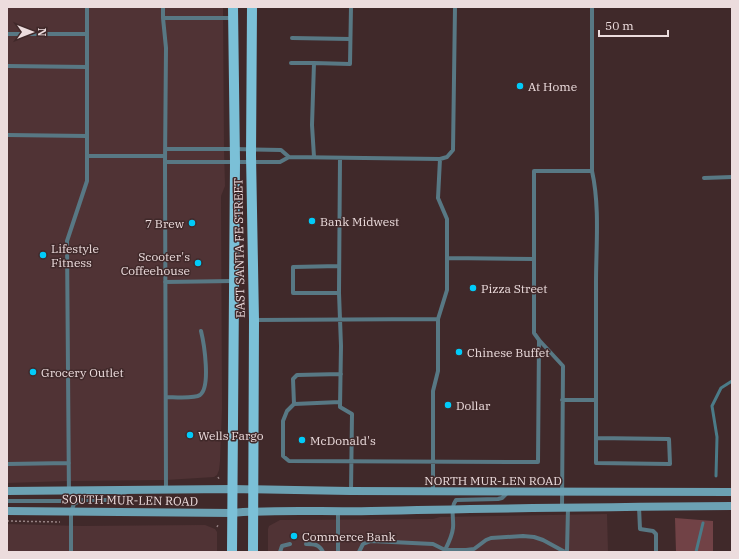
<svg xmlns="http://www.w3.org/2000/svg" width="739" height="559" font-family="'IBM Plex Serif',serif">
<style>
.built{fill:#503335}
.green{fill:#714246}
.lines{fill:none;stroke-linecap:round;stroke-linejoin:round}
.stream{stroke:#4b7b88;stroke-width:3}
.path{stroke:#958182;stroke-width:1.5;stroke-dasharray:2 2;stroke-linecap:butt}
.lane{stroke:#587884;stroke-width:4}
.secondary{stroke:#6ca1b3;stroke-width:8}
.primary{stroke:#7bc0d7;stroke-width:10}
.poi-dot{fill:#01cbf9;stroke:#40292a;stroke-width:1.5}
.labels{text-anchor:middle;dominant-baseline:central;stroke-width:3;stroke-linejoin:round;paint-order:stroke}
.poi-label{font-size:12px;fill:#ecdcdd;stroke:#40292a;text-anchor:start}
.street-label{font-size:12px;fill:#ecdcdd;stroke:#40292a}
</style>
<rect width="100%" height="100%" fill="#40292a"/>
<path class="built" d="M7 7H223L224 149 225 186 221 196 222 408 220 461 219 470 217 475 214 477 166 480 69 481 7 483Z
M607 514 608 552H268V529L269 526 280 520 433 519 440 517Z
M7 524 80 526 205 525 215 529 217 532V552H7Z"/>
<path class="green" d="M675 518 713 521V552H676Z"/>
<g class="lines">
<path class="stream" d="M716 476 717 437 712 406 721 388 732 381
M696 552 703 523"/>
<path class="path" d="M218 477 219 479
M7 521 60 522
M217 527 218 525"/>
<path class="lane" d="M163 7V18L166 48 165 162 166 490
M163 18H232
M7 34H87
M292 38 350 39
M291 63H314
M7 66 87 67
M7 135 87 136
M165 149H235L281 150 289 157
M87 156H165
M314 157 312 125 314 63 350 64 351 7
M340 158 339 293 341 346 340 407 352 414 351 491
M165 162H280L289 157 440 159
M592 171C600 207 596 246 596 283 596 343 596 403 596 463L670 464 669 439 596 438
M704 178 732 177
M447 258 534 259
M165 282 233 281
M339 293H293V267L339 266
M254 320 438 319
M539 340 563 366 562 508
M166 397C174 397 194 399 200 395 211 387 204 343 201 331
M562 400H596
M340 402 294 404 293 379 297 375 341 374
M294 404 287 411 283 421V456L289 461 538 462 539 340 534 333V171H592V7
M7 464 69 463
M433 491V391L438 371V319L447 290V219L438 198 440 159 447 157 453 150 455 7
M7 501H62L69 498 67 241 87 181V7
M639 507 640 529 653 531 656 534V552
M338 512V552
M306 544C314 544 319 544 323 552
M71 552V512L74 504 82 500H108L127 492
M280 552 282 546 290 544
M359 552 363 544 371 541 433 544 445 550H466L474 549 486 540 491 538 523 536 534 537 543 540 565 552
M444 552C448 544 452 537 453 528 454 518 450 508 456 500L498 499 502 498 508 492
M567 552 568 508"/>
<path class="secondary" d="M7 491 232 489 350 491 732 492
M7 511 232 513C278 509 325 512 371 511 492 508 612 507 732 506"/>
<path class="primary" d="M252 7 251 155 254 320 253 552
M232 552 235 162 233 7"/>
</g>
<g class="poi-dot">
<circle cx="520" cy="86" r="4"/>
<circle cx="312" cy="221" r="4"/>
<circle cx="192" cy="223" r="4"/>
<circle cx="43" cy="255" r="4"/>
<circle cx="198" cy="263" r="4"/>
<circle cx="473" cy="288" r="4"/>
<circle cx="459" cy="352" r="4"/>
<circle cx="33" cy="372" r="4"/>
<circle cx="448" cy="405" r="4"/>
<circle cx="190" cy="435" r="4"/>
<circle cx="302" cy="440" r="4"/>
<circle cx="294" cy="536" r="4"/>
</g>
<g class="labels">
<g class="poi-label">
<text x="528" y="86">At Home</text>
<text x="320" y="221">Bank Midwest</text>
<text x="184" y="223" text-anchor="end">7 Brew</text>
<text x="51" y="248">Lifestyle<tspan x="51" dy="14">Fitness</tspan></text>
<text x="190" y="256" text-anchor="end">Scooter's<tspan x="190" dy="14">Coffeehouse</tspan></text>
<text x="481" y="288">Pizza Street</text>
<text x="467" y="352">Chinese Buffet</text>
<text x="41" y="372">Grocery Outlet</text>
<text x="456" y="405">Dollar</text>
<text x="198" y="435">Wells Fargo</text>
<text x="310" y="440">McDonald's</text>
<text x="302" y="536">Commerce Bank</text>
</g>
<g class="street-label">
<text transform="translate(239 248) rotate(-91)">EAST SANTA FE STREET</text>
<text x="493" y="480">NORTH MUR-LEN ROAD</text>
<text transform="translate(130 500) rotate(1)">SOUTH MUR-LEN ROAD</text>
</g>
</g>
<rect width="739" height="559" fill="none" stroke="#ecdcdd" stroke-width="16"/>
<g transform="translate(32 32) rotate(90)" stroke="#40292a" stroke-width="3" paint-order="stroke">
<path d="M0-3L7 15L0 10L-7 15Z" fill="#ecdcdd"/>
<text y="-6" font-size="11" font-weight="bold" text-anchor="middle" fill="#ecdcdd">N</text>
</g>
<path d="M599 30v6h69v-6" fill="none" stroke="#ecdcdd" stroke-width="2"/>
<text x="605" y="30" font-size="12" fill="#ecdcdd" stroke="#40292a" stroke-width="3" paint-order="stroke">50 m</text>
</svg>
